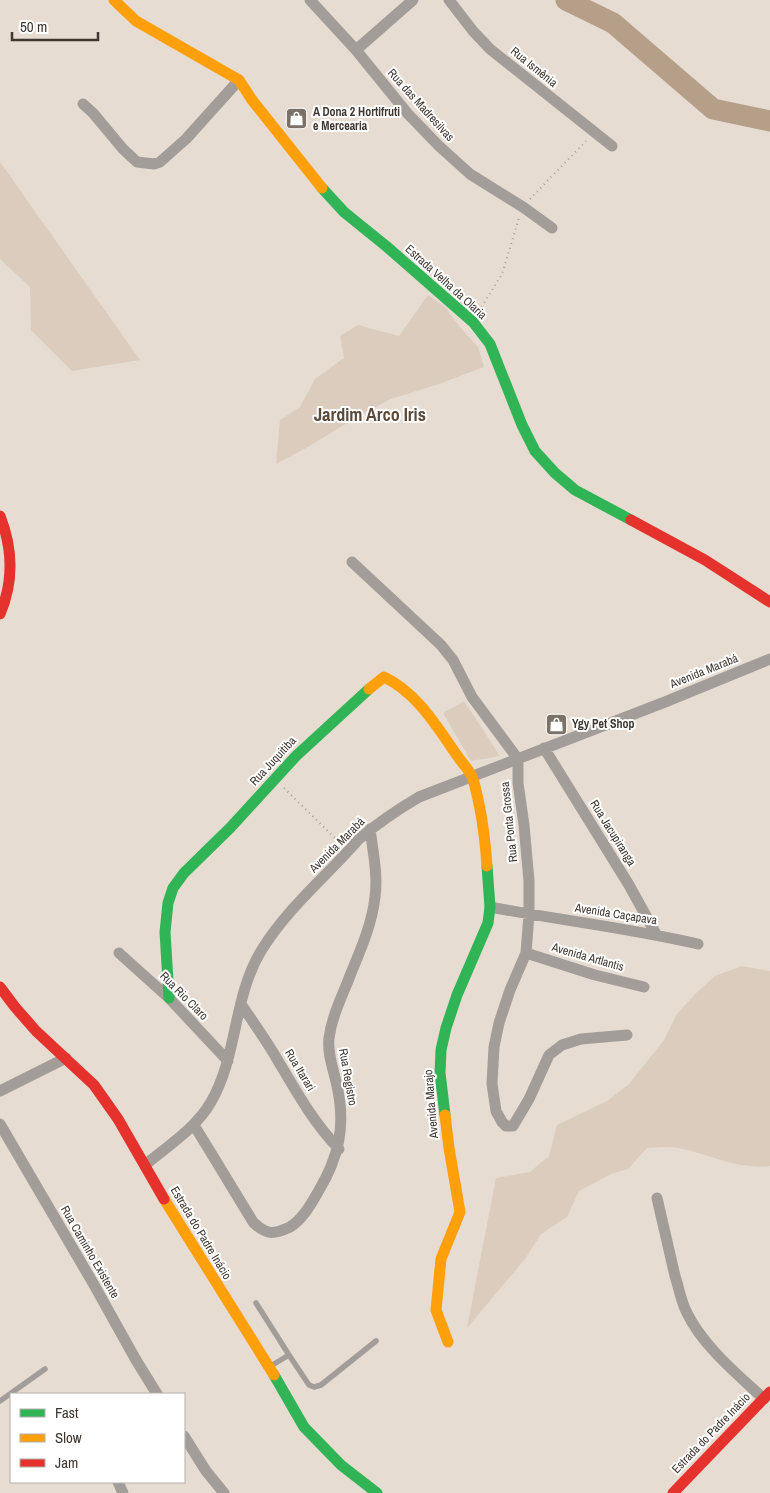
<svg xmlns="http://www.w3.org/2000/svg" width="770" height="1493" font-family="'Archivo Narrow',sans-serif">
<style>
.green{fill:#dbccbe}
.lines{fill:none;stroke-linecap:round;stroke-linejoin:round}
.river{stroke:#b69f89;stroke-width:21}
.path{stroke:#a6a09b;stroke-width:2;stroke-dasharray:1 4;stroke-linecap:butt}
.lane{stroke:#a29d99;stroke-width:5.5}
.street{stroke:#a29d99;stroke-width:11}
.fast{stroke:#30b455;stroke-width:11}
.slow{stroke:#ff9f0a;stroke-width:11}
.jam{stroke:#e5322d;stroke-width:11}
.labels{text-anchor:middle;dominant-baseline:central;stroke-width:4;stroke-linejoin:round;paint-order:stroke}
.street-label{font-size:12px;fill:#3f3730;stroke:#fff}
.poi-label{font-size:12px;font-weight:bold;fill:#3f3730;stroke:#fff;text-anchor:start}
.district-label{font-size:18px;font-weight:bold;fill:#5a4838;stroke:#fff}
</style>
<rect width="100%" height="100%" fill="#e7dcd1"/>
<path class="green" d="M0 162 140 360 72 371 31 330 30 287 0 259Z
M428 295 446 308 459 326 478 347 484 367 439 384 391 399 360 415 308 447 276 464 280 420 300 407 315 379 344 358 340 336 358 325 399 336Z
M464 701 500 756 471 761 443 713Z
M742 966 770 971V1166C738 1170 709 1154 678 1148 669 1146 657 1148 647 1148L628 1169 611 1174 579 1191 567 1217 541 1234 525 1259 467 1328 496 1178 530 1172 549 1156 557 1125 607 1101 629 1084 664 1040 677 1014 695 994 715 976Z"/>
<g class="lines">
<path class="river" d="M566 0 613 23 713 109 770 121"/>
<path class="path" d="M530 199 586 141
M479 311 502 274 519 218
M284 788 340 843"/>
<path class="lane" d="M256 1303 289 1355
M269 1367 289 1355 309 1385 314 1387 321 1385 376 1341
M0 1401 45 1369"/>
<path class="street" d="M310 0 356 50 408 114 439 146 470 174 523 207 552 228
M449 0 473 31 490 49 612 146
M356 50 413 0
M83 104 93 113 123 149 137 162 154 164 160 162 186 139 239 80
M352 562 441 645 453 660 472 697 518 759V783L524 825 529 881V914L526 953 510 990 499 1023 494 1047 492 1084 496 1111 502 1122 506 1126H513L529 1099 549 1055 562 1045 581 1039 627 1035
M544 748 629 885 656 934
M490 907C559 920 629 928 698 944
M119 953 169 998 228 1061
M526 953 595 975 644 987
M241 1004C253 1022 266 1040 277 1059 296 1091 313 1122 339 1149
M0 1091 66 1058
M0 1124 93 1283 136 1360 157 1394
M194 1125 253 1222C266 1235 273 1235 290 1227 303 1219 311 1204 318 1192 339 1157 346 1126 337 1086 334 1071 327 1054 329 1038 332 1015 343 995 351 973 361 949 372 924 375 897 378 875 373 852 370 829
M145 1165C168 1146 196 1128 211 1102 238 1055 233 997 261 951 287 908 327 876 359 839 379 822 397 810 419 797L665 702 770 659
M657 1198C663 1224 669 1250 675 1276 679 1288 681 1302 687 1313 703 1346 737 1374 764 1399
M184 1436 206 1471 224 1493
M118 1482 123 1493"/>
<path class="fast" d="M322 188 344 212 386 246 473 322 490 344 522 425 535 451 555 473 575 490 631 520
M169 998 165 932 168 903 173 888 184 873 230 828 296 756 369 689
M445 1115 440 1073 441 1050 446 1028 457 995 488 923 490 907 487 866
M274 1375 304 1427 341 1465 377 1493"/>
<path class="slow" d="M114 0 136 21 239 80 252 100 322 188
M369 689 384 677C416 692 436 725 456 754 461 762 470 770 473 779 481 807 485 837 487 866
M445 1115 449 1148 460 1212 441 1259 436 1310 448 1342
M164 1199 274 1375"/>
<path class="jam" d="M0 516C13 549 14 581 0 614
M631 520 705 560 770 602
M0 987 15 1007 36 1031 94 1085 118 1119 164 1199
M673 1493 770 1392"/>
</g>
<defs>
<symbol id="shop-square" viewBox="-11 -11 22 22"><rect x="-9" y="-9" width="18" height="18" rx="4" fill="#7a7168" stroke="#fff"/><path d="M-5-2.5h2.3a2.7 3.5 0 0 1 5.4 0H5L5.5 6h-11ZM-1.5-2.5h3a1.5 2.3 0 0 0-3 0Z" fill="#fff"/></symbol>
</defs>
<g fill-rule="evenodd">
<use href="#shop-square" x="284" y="106" width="25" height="25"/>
<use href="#shop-square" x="544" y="712" width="25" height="25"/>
</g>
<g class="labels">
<g class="street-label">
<text transform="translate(534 67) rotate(39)">Rua Ismênia</text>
<text transform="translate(421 105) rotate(48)">Rua das Madresilvas</text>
<text transform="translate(446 282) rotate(42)">Estrada Velha da Olaria</text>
<text transform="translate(704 671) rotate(-22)">Avenida Marabá</text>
<text transform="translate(273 761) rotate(-47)">Rua Juquitiba</text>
<text transform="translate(509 822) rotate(-96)">Rua Ponta Grossa</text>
<text transform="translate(613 833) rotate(58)">Rua Jacupiranga</text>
<text transform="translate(337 845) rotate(-45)">Avenida Marabá</text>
<text transform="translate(616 914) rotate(9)">Avenida Caçapava</text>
<text transform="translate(588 957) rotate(16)">Avenida Artlantis</text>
<text transform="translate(184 996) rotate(45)">Rua Rio Claro</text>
<text transform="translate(300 1070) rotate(59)">Rua Itarari</text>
<text transform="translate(348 1077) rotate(80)">Rua Registro</text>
<text transform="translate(431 1104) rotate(-95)">Avenida Marajo</text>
<text transform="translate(201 1233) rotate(59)">Estrada do Padre Inácio</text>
<text transform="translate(90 1252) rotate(60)">Rua Caminho Existente</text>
<text transform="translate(711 1433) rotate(-46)">Estrada do Padre Inácio</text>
</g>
<g class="poi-label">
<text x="313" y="112">A Dona 2 Hortifruti<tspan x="313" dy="14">e Mercearia</tspan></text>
<text x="572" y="724">Ygy Pet Shop</text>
</g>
<g class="district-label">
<text x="370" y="414">Jardim Arco Iris</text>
</g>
</g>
<rect x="10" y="1393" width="175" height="90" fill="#ffffff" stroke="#b2afac"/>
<rect x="20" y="1409" width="25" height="8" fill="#30b455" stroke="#b2afac"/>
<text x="55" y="1418" font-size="15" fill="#3f3730">Fast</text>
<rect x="20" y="1434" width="25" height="8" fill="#ff9f0a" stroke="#b2afac"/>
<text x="55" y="1443" font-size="15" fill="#3f3730">Slow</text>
<rect x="20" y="1459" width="25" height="8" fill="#e5322d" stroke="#b2afac"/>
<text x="55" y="1468" font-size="15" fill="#3f3730">Jam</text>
<path d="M12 32v8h86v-8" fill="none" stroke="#3f3730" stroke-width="2.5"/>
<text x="20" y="32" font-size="15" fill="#3f3730" stroke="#ffffff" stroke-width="4" paint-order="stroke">50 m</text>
</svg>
